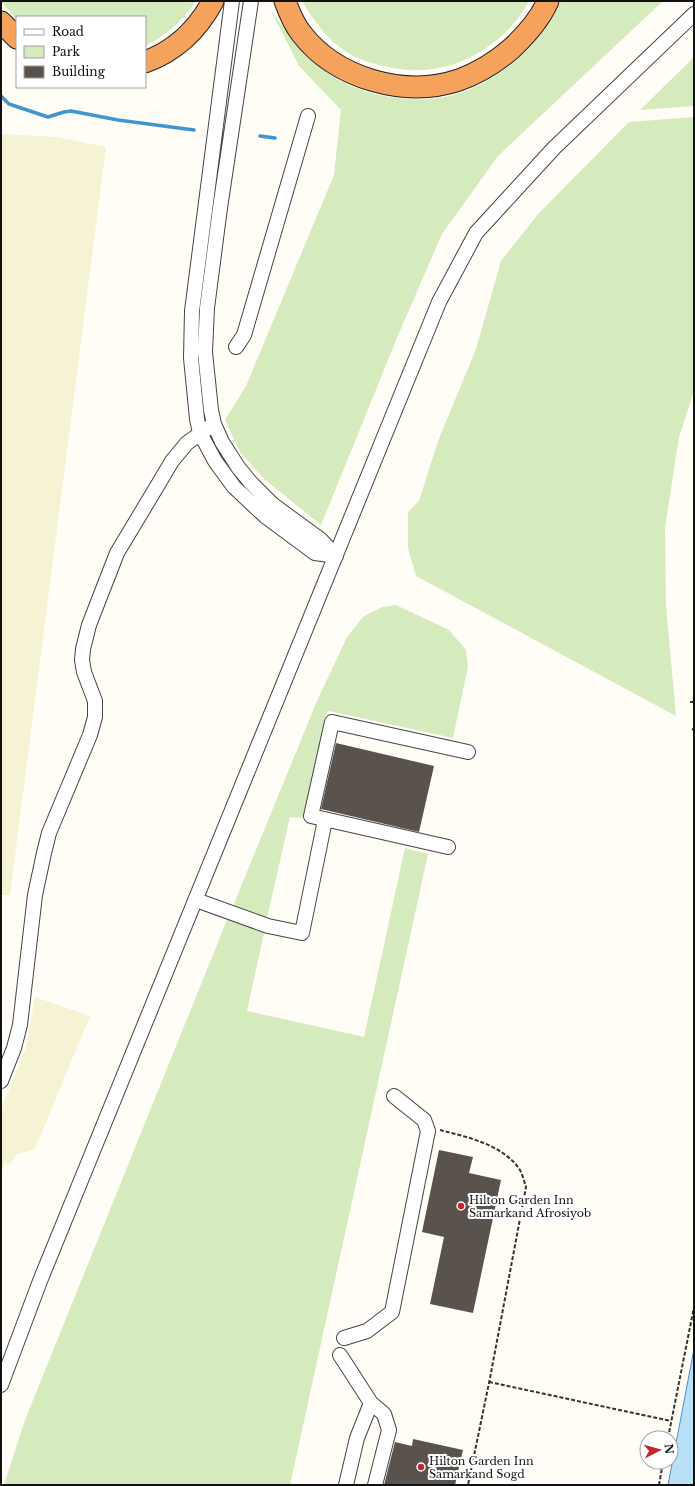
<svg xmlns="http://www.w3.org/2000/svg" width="695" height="1486" font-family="'Libre Baskerville',serif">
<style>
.farmland{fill:#f6f3d4}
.green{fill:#d5ebbd}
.water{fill:#b9e0f7;stroke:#3f96cf}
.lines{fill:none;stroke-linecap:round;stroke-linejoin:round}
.stream{stroke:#3f96cf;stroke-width:3.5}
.building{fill:#5a524d}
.minor-casing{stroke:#444;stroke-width:16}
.highway-casing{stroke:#222;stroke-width:23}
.path{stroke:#333;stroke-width:2;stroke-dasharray:4 2;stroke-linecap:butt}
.minor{stroke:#fff;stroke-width:14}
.highway{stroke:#f5a25d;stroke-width:21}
.poi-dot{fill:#c4262e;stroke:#fff;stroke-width:1.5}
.labels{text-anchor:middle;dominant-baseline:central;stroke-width:4;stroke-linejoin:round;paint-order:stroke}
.poi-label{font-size:11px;fill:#111;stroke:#fff;text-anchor:start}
</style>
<rect width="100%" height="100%" fill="#fffdf5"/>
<path class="farmland" d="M1 134 57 137 106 147 10 895H1Z
M35 997 90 1016 35 1149 16 1155 10 1164 5 1163 1 1172V1109L26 1048Z"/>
<path class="green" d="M1 1H196C183 21 166 35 145 46V17H17V20Z
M302 1H529C509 39 465 69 421 70 410 71 398 69 388 67 373 64 357 59 345 51 326 38 313 20 302 1Z
M561 1H663L498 156 442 234 399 333 321 525 263 478 240 452 225 420 246 386 334 175 341 110 299 66 271 11C291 36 310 64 339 80 369 97 411 103 445 97 493 87 542 46 561 1Z
M694 57V106L640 110Z
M694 117V391L679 437 665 528 666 606 676 716 416 576 408 548V512L419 501 438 441 476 349 501 261 539 213 629 122Z
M396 605 449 630 466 650 468 666 453 738 329 711 326 713 304 818 290 817 267 918 233 906 317 701 347 637 363 617 382 607Z
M405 848 428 854 290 1485H4L25 1420 227 920 264 933 247 1011 364 1037Z"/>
<path class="water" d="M694 1349V1485H668Z"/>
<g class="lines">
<path class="stream" d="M1 96 9 104 48 117 64 112 71 111 118 120 194 130
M260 136 275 138"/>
</g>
<path class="building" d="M336 743 434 766 419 832 321 809Z
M439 1150 473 1157 469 1173 501 1180 473 1313 430 1304 444 1237 422 1232Z
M413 1439 463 1450 455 1485H384L395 1442 412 1446Z"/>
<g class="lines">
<defs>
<path id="minor" d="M232 1 192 311 191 358 197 419 200 433 215 461 234 487 265 516 315 553 336 556
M251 1 220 208 207 308 205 352 211 410 214 424 222 442 238 467 251 483 272 504 321 540 336 556
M236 347 244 335 308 116
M448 847 311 816 332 722 468 752
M196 900 268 926 302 933 325 820
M1 1081 14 1048 20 1025 35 895 44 853 49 833 90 735 95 717V701L84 672 82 660 83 649 89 625 117 553 159 483 172 461 187 443 214 424
M344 1338 367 1331 392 1312 428 1131 424 1120 394 1096
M340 1355 371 1403 384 1414 389 1430 375 1485
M1 1385 40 1281 439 302 476 233 554 148 694 14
M346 1485 357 1438 371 1403"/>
<path id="highway" d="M285 1C289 12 294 24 301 33 336 79 405 98 459 80 478 73 496 62 511 49 525 36 540 19 548 1
M1 22 17 38
M145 62C175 51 198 29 213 1"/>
</defs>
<use href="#minor" class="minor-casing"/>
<use href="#highway" class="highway-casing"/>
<path class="path" d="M690 702H694
M692 729 694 730
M440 1130C467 1137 500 1144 518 1167 522 1172 524 1181 526 1187L490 1378 468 1485
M489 1382 671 1421
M668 1438 694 1307
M659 1485 663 1462"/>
<use href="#minor" class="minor"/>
<use href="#highway" class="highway"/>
</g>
<g class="poi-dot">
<circle cx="461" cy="1206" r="4"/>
<circle cx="421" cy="1467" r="4"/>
</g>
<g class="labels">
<g class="poi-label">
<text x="469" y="1200">Hilton Garden Inn<tspan x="469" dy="13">Samarkand Afrosiyob</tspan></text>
<text x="429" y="1461">Hilton Garden Inn<tspan x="429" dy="13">Samarkand Sogd</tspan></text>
</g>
</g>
<rect width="695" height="1486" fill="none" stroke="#111111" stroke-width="4"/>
<rect x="16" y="16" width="130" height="72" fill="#ffffff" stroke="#a0a0a0"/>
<rect x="24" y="29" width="20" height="6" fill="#ffffff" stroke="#a0a0a0"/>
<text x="52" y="36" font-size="12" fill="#111111">Road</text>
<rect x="24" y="46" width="20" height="12" fill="#d5ebbd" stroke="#a0a0a0"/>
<text x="52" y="56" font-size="12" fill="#111111">Park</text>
<rect x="24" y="66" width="20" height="12" fill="#5a524d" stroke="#a0a0a0"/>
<text x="52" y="76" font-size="12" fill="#111111">Building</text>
<g transform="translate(659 1450) rotate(84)"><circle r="19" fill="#ffffff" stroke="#a0a0a0"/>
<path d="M0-3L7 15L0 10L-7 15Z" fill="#c4262e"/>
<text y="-6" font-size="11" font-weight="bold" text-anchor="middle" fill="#111111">N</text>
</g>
</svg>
